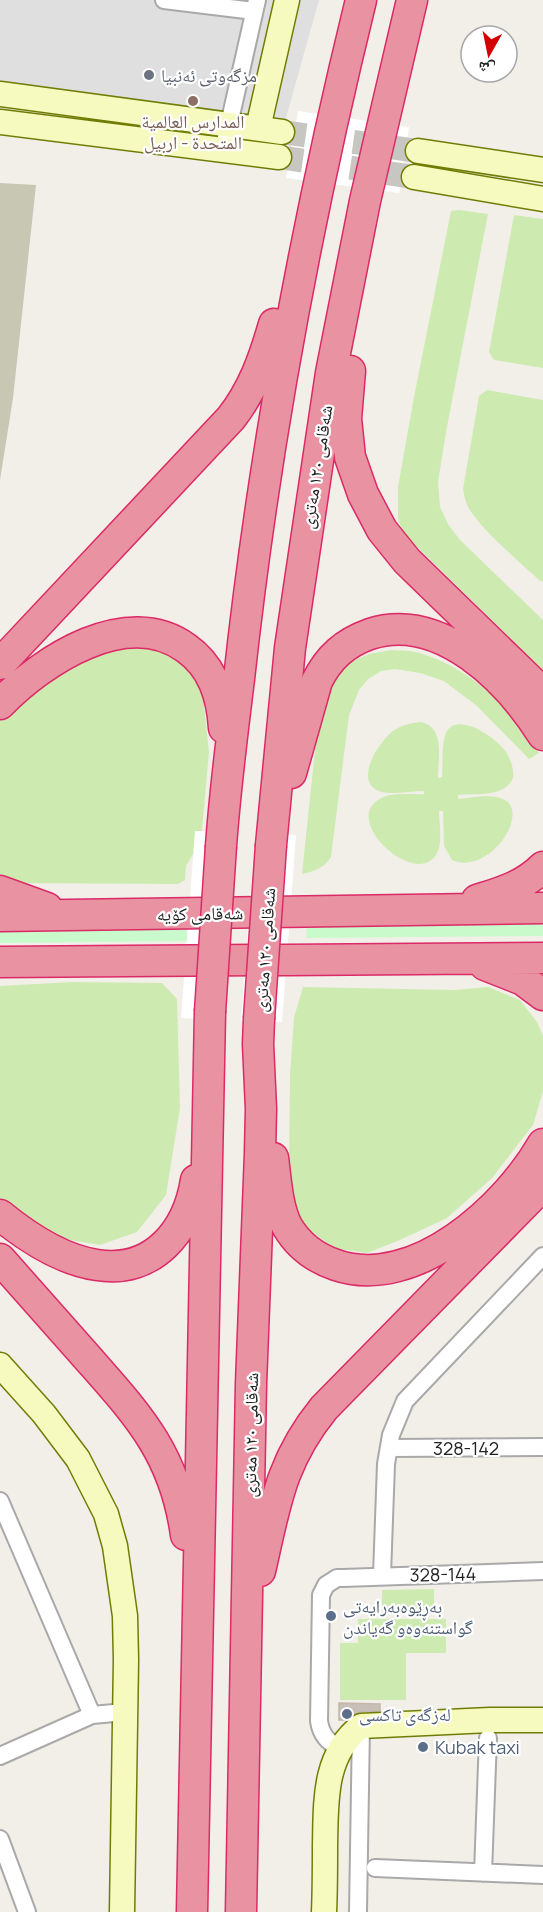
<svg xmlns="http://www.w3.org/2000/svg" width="543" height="1912" font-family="Manrope,'Noto Naskh Arabic',sans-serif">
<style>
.residential{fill:#e0dfdf}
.construction{fill:#c7c7b4}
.grass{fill:#cdebb0}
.park{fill:#c8facc}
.pier{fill:#fff}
.building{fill:#c7bfb8;stroke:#c4b6ab;stroke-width:1.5}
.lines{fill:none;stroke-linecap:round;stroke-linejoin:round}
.secondary-tunnel{stroke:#c8c6c1;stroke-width:24;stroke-dasharray:24 12;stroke-linecap:butt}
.street-casing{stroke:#a9a9a9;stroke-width:20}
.secondary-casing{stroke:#707d05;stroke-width:27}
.highway-casing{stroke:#dc2a67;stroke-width:33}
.street{stroke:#fff;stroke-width:16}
.secondary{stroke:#f7fabf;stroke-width:24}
.highway{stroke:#e892a2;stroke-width:30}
.highway-bridge-casing{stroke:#dc2a67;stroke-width:33;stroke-linecap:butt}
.highway-bridge{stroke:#e892a2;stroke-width:30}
.worship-dot{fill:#6b7280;stroke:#fff;stroke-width:2}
.education-dot{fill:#8d6e63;stroke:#fff;stroke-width:2}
.service-dot{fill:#5c6f8a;stroke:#fff;stroke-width:2}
.labels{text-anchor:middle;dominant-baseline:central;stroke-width:4.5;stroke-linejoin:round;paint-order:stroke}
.worship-label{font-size:18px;fill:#5b616d;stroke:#fff;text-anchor:start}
.education-label{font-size:18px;fill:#785e54;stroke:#fff}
.street-label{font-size:18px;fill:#222;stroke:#fff}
.service-label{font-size:18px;fill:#4e5e75;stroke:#fff;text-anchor:start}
</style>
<rect width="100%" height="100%" fill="#f2efe9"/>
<path class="residential" d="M0 0H319L282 132 0 93Z"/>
<path class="construction" d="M0 183 36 185 13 398 0 480Z"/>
<path class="grass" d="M459 210 488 214 446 432 438 482 440 507 448 524 460 540 543 620V670L403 533 398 519V487L414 397 451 211Z
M514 215 543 219V368L494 360 489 352Z
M487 390 543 400V582L539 580C519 561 481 530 468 507 465 501 464 495 463 489L479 396Z
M113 647H152L173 654 200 682 203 697 209 752 201 841 186 866 185 880 178 884 5 883 0 881V717L47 675Z
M391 650C400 651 411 650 419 653 469 667 514 709 539 753L529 759 477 706 444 681 420 673 395 669 381 671 368 679 359 690 349 715 331 857C324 868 315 871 302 874L318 722 326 687 348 663 369 654Z
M420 722C446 726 438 760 438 778L442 777C443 766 441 740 447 731 459 712 497 738 506 752 511 760 514 769 513 778 504 798 476 793 458 795V799C471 798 493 793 505 800 530 815 488 876 452 860L444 846 443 811H439C439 823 443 842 437 853 419 890 342 823 378 800 391 791 410 795 424 794V791C411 791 394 795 382 792 351 784 379 741 393 731 401 725 411 723 420 722Z
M72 982 162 983 177 999 180 1108 166 1195 137 1232 100 1245 58 1238 0 1206V986Z
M303 987 455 990 488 987 520 1000 537 1022 543 1036V1091L533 1125 492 1178 447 1218 400 1240 367 1253 333 1248 306 1227 291 1203 289 1171 290 1075 294 1017Z
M434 1589V1610L382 1611V1590Z
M358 1619H446V1653H406V1700H340V1643H358Z"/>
<path class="park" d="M543 924V936L306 938 307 926Z
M187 928V941L0 943V930Z"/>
<path class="pier" d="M298 111 409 127 399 193 286 178Z
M195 831 237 832 223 1020 181 1018Z
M255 833 296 835 282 1022 241 1021Z"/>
<path class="building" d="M339 1703 380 1704V1711L360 1712 346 1720H339Z"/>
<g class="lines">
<path class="secondary-tunnel" d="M282 132 418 151
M279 157 414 177"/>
<defs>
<path id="street" d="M164 0 254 11
M223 151 257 0
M389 1448 543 1447
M0 1501 92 1715
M382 1575 386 1464 391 1435 405 1401 543 1256
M341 1748C328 1743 321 1735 319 1721L321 1595 326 1585 337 1578H343L543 1571
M0 1756 92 1715 125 1712
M0 1839 27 1912
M375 1868 543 1875
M483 1873 488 1738
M358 1912 361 1726"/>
<path id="secondary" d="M0 94 282 132
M0 122 279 157
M258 128 287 0
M418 151 543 170
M414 177 543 199
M0 1365 44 1414 78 1459 106 1514 115 1546 125 1616 126 1660 122 1912
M324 1912C325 1890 325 1868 325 1846 326 1803 323 1755 361 1726L490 1720H543"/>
<path id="highway" d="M350 371 346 419 350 457 363 494 382 530 407 561 543 693
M0 664 231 418C253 390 264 359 274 324
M0 704C43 660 127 605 186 648 213 667 222 696 224 728
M291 773 317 681C329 657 345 643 370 634 441 611 509 681 543 735
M271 845 290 648 331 373 365 201 412 0
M221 846C225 790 232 735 239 679 264 450 306 224 361 0
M0 891 47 908
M477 900C502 892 524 886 543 867
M0 916 543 908
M0 962 543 958
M485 965 523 980 543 995
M273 1158C276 1180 277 1206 287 1226 298 1245 315 1258 336 1265 415 1292 507 1207 543 1144
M0 1215C27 1237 62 1260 97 1265 153 1274 188 1231 196 1180
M0 1259C28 1291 57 1323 85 1355 137 1414 175 1453 186 1535
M260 1571C275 1506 280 1462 324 1408L543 1185
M192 1912 210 1012
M241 1912 251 1384 260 1153 261 1109 258 1044 259 1019"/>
</defs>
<use href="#street" class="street-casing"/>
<use href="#secondary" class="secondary-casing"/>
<use href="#highway" class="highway-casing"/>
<use href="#street" class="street"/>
<use href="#secondary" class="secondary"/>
<use href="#highway" class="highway"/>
<defs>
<path id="highway-bridge" d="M210 1012 221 846
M259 1019 271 845"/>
</defs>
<use href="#highway-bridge" class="highway-bridge-casing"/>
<use href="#highway-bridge" class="highway-bridge"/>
</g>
<circle class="worship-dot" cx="149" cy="75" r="6"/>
<circle class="education-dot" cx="193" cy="101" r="6"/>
<g class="service-dot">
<circle cx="331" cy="1616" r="6"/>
<circle cx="347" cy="1714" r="6"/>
<circle cx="423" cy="1747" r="6"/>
</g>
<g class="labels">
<g class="worship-label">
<text x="161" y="75">مزگەوتی ئەنبیا</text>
</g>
<g class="education-label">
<text x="193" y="121">المدارس العالمية<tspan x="193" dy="21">المتحدة - اربيل</tspan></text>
</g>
<g class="street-label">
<text transform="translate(316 467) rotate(-81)">شەقامی ١٢٠ مەتری</text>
<text transform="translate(200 913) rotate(-1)">شەقامی کۆیە</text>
<text transform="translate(264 950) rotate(-86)">شەقامی ١٢٠ مەتری</text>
<text transform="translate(250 1435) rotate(-89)">شەقامی ١٢٠ مەتری</text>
<text x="466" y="1448">328-142</text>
<text transform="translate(443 1574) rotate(-1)">328-144</text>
</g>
<g class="service-label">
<text x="343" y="1606">بەڕێوەبەرایەتی<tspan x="343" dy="21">گواستنەوەو گەیاندن</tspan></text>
<text x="359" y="1714">لەزگەی تاکسی</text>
<text x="435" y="1747">Kubak taxi</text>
</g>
</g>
<g transform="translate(489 54) rotate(189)"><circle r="28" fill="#ffffff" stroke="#a7a7a7" stroke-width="1.5"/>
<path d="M0-4.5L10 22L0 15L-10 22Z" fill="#d40000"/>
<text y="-9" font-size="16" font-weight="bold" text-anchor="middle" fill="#222222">ش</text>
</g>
</svg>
